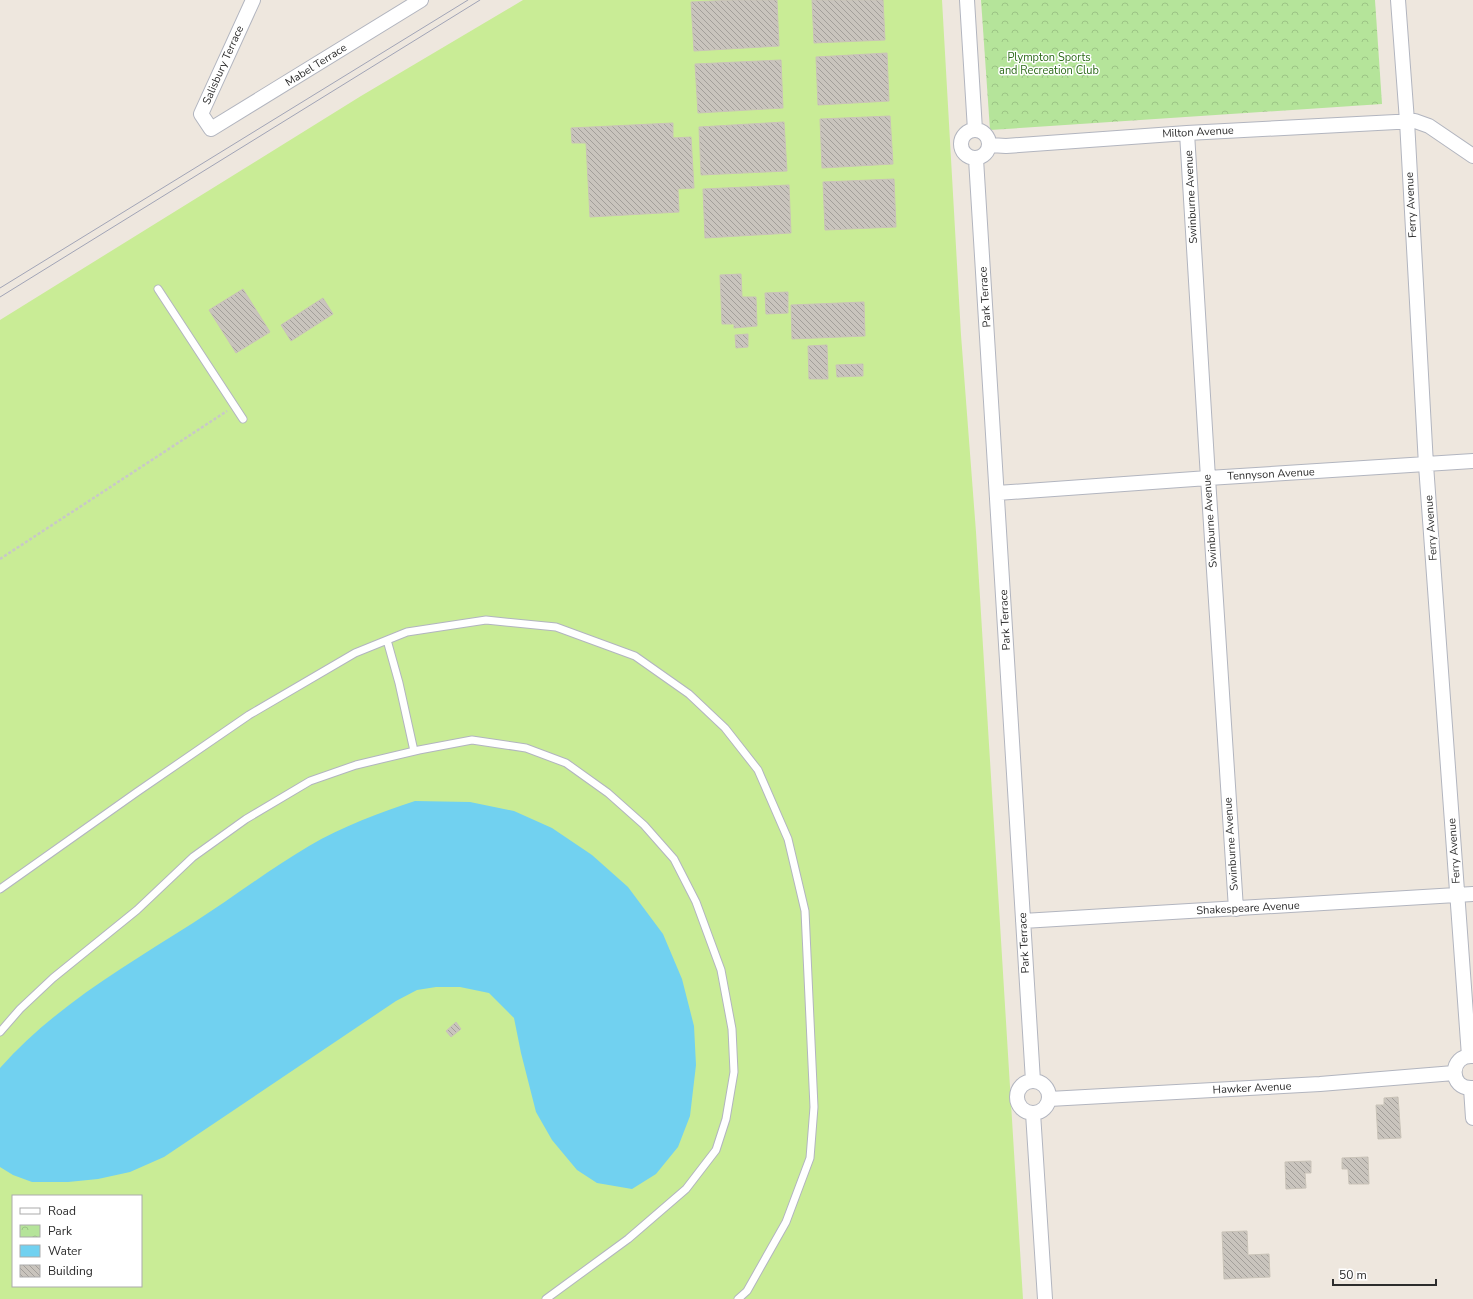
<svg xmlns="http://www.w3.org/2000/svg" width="1473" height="1299" font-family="'Nunito Sans',sans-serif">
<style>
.park{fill:url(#park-crowns)}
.pitch{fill:#c9ec96;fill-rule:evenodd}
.water{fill:#71d1f0}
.building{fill:url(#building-back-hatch);stroke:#c9c3b8}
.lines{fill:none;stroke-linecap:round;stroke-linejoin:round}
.lane-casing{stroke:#b2b5bf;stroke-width:9}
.street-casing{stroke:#b2b5bf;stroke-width:16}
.path{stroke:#c8c8c8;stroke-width:2.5;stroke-dasharray:3 2;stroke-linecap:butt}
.lane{stroke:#fff;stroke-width:7}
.street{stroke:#fff;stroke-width:14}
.tram{stroke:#a1a4b6;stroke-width:1}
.labels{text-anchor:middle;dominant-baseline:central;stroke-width:3;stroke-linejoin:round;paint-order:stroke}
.park-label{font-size:11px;fill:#2d6b1a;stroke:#fff}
.street-label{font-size:11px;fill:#2c2c2c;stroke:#fff}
</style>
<defs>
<pattern id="park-crowns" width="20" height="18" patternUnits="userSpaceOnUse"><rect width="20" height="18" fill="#b5e49a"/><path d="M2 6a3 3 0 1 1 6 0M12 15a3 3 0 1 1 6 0" fill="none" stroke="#9cc485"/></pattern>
<pattern id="building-back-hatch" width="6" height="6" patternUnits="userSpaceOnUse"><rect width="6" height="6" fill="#c9c4bd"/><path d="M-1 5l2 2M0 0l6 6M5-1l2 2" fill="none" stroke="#a39f9a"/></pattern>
</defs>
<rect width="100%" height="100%" fill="#eee7de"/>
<path class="park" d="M981 0H1375L1382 104 990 130Z"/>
<path class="pitch" d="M523 0H942L961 335 976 532 1023 1299H0V320L361 96ZM13 1196H141V1286H13Z"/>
<path class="water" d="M415 801 470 802 514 811 552 828 592 855 628 887 663 934 682 979 694 1026 696 1065 690 1116 678 1147 656 1174 632 1189 597 1183 577 1170 552 1140 536 1112 521 1053 514 1018 489 993 460 987H436L417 990 396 1001 164 1157 130 1172 98 1179 68 1182H32L13 1175 0 1167V1068C54 1007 125 966 193 923 232 898 270 869 309 846 343 826 379 813 415 801Z"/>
<path class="building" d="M734 0H777L779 46 694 51 691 2Z
M812 0H883L885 40 814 43Z
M887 53 889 101 818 105 816 57Z
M781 60 783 108 698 113 695 64Z
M890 116 893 164 822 168 820 119Z
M784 122 787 171 701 175 699 127Z
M673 123V138L691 137 694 188 678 189 679 212 590 217 586 143H572L571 128Z
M894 179 896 227 825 230 823 182Z
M789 185 791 233 705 238 703 189Z
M741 274 742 297H756L757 326 734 328V324H722L720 275Z
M243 289 270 332 236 353 209 310Z
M788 292V313L766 314 765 293Z
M323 298 333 314 291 341 281 325Z
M864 302 865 336 792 339 791 305Z
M748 334V347L736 348 735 335Z
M827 345 828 379H809L808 346Z
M863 364V376L837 377 836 365Z
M456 1022 461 1029 451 1037 446 1031Z
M1398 1097 1401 1138 1378 1139 1376 1105H1384V1098Z
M1368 1157 1369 1184H1349L1348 1169H1342V1158Z
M1311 1161V1173H1305L1306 1188 1286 1189 1285 1162Z
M1247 1231 1248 1255 1269 1254 1270 1277 1224 1279 1222 1232Z"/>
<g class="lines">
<defs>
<path id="lane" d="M158 289 243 419
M387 640 399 683 414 751
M0 889 137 792 249 715 355 653 407 632 486 620 556 627 635 656 689 694 725 728 758 770 788 839 805 911 814 1107 810 1158 786 1222 747 1291 738 1299
M0 1032 20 1009 53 978 137 910 193 857 246 819 310 781 356 765 419 750 472 740 526 748 566 763 608 793 644 825 674 859 696 902 721 970 732 1029 734 1072 726 1119 716 1150 686 1189 628 1239 546 1299"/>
<path id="street" d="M253 0 201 114 211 129 421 0
M967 0 975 130
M1398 0 1407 121 1426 465 1469 1056
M961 144a14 14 0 1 1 28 0a14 14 0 1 1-28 0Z
M1187 133 1208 478 1236 909
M990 145 1006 146 1187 133 1415 121 1429 126 1473 156
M976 159 1033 1081
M997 493 1208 478 1473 461
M1023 921 1473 894
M1473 1056C1449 1054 1448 1090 1473 1088
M1017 1097a16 16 0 1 1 32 0a16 16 0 1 1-32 0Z
M1471 1088 1473 1118
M1049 1099 1320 1084 1454 1073
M1033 1113 1045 1299"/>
</defs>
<use href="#lane" class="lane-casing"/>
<use href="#street" class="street-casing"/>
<path class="path" d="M0 559 227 411"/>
<use href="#lane" class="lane"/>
<use href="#street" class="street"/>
<path class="tram" d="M0 288 468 0
M0 297 480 0"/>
</g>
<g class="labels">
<g class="park-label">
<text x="1049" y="57">Plympton Sports<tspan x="1049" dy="13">and Recreation Club</tspan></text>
</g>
<g class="street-label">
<text transform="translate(223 65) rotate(-66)">Salisbury Terrace</text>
<text transform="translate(316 65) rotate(-32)">Mabel Terrace</text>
<text transform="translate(1198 132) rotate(-3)">Milton Avenue</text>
<text transform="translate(1191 197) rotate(-93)">Swinburne Avenue</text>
<text transform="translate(1411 205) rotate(-93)">Ferry Avenue</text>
<text transform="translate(985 297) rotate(-94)">Park Terrace</text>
<text transform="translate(1271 474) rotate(-3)">Tennyson Avenue</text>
<text transform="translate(1210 521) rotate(-94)">Swinburne Avenue</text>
<text transform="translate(1431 528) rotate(-94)">Ferry Avenue</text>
<text transform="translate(1005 620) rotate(-93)">Park Terrace</text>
<text transform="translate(1231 844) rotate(-94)">Swinburne Avenue</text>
<text transform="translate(1454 851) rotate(-94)">Ferry Avenue</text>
<text transform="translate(1248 908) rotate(-3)">Shakespeare Avenue</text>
<text transform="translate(1024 943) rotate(-93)">Park Terrace</text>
<text transform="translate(1252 1088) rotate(-3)">Hawker Avenue</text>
</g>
</g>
<rect x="12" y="1195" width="130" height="92" fill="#ffffff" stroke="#ababab"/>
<rect x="20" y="1208" width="20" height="6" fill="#ffffff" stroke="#ababab"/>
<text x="48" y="1215" font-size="12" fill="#2c2c2c">Road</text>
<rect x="20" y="1225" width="20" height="12" fill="url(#park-crowns)" stroke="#ababab"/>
<text x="48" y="1235" font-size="12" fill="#2c2c2c">Park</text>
<rect x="20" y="1245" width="20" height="12" fill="#71d1f0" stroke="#ababab"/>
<text x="48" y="1255" font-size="12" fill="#2c2c2c">Water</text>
<rect x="20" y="1265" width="20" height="12" fill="url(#building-back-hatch)" stroke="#ababab"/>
<text x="48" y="1275" font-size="12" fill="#2c2c2c">Building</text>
<path d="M1333 1279v6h103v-6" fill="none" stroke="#2c2c2c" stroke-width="2"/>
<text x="1339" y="1279" font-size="12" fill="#2c2c2c" stroke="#ffffff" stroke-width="3" paint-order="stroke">50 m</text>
</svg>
